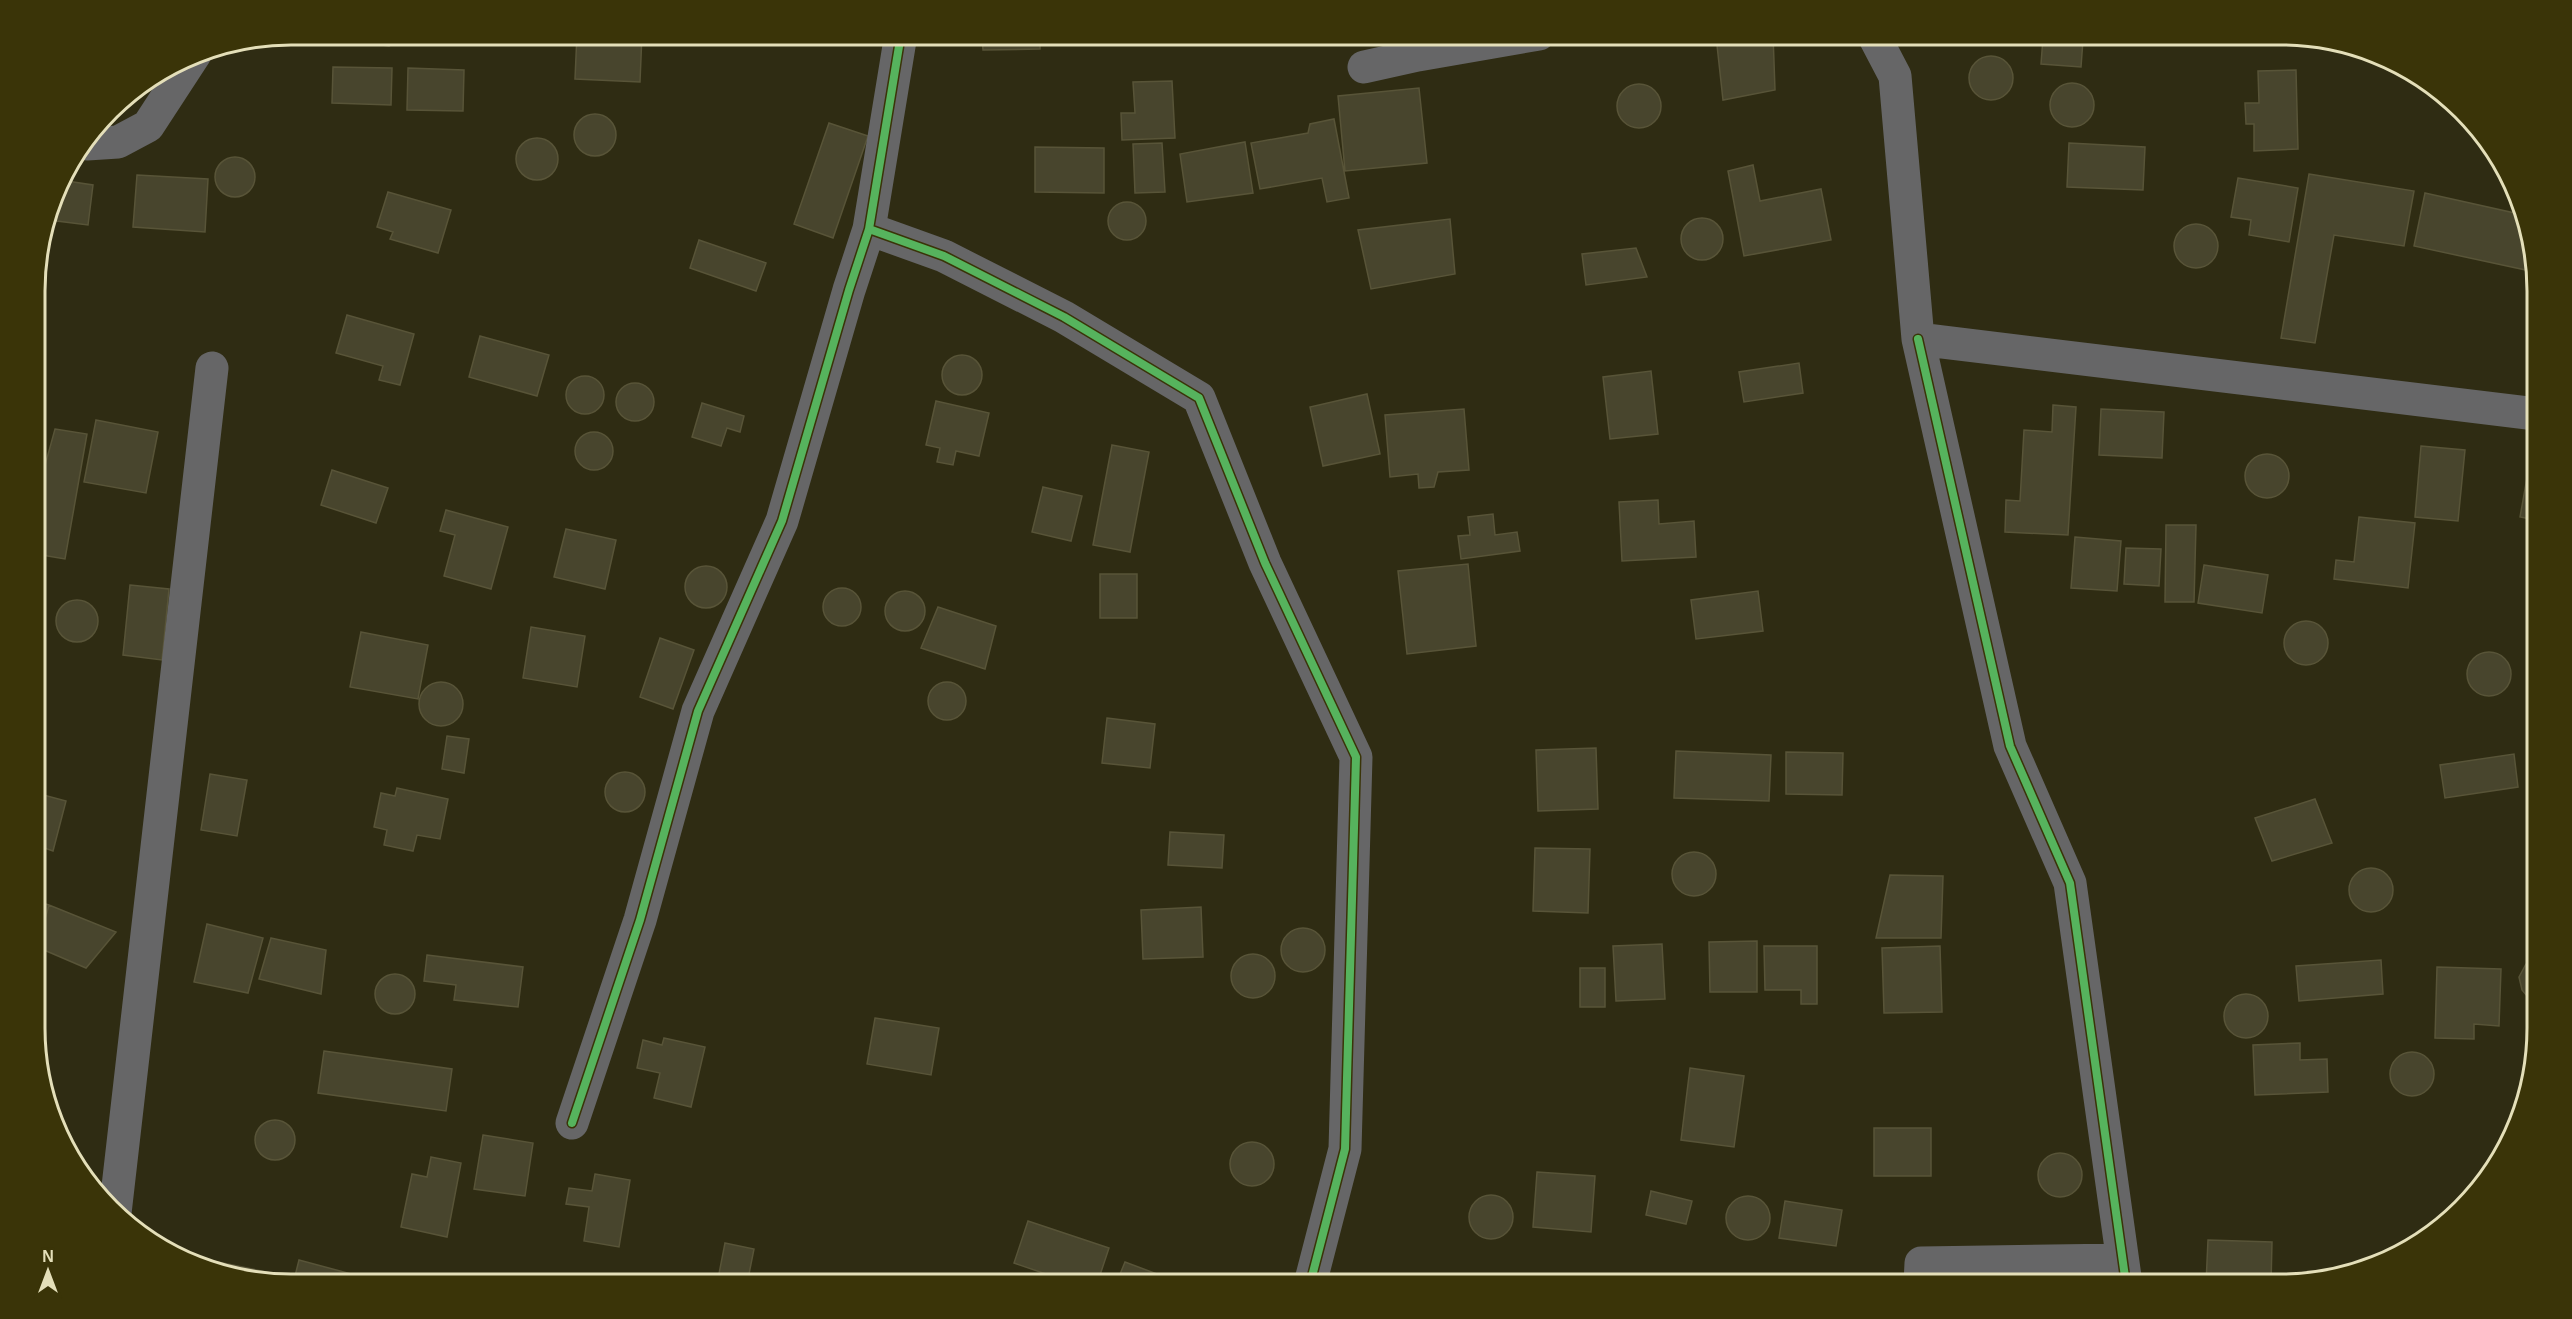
<svg xmlns="http://www.w3.org/2000/svg" width="2572" height="1319" font-family="Helvetica,sans-serif">
<style>
.building{fill:#48452d;stroke:#585438;stroke-width:1.5}
.lines{fill:none;stroke-linecap:round;stroke-linejoin:round}
.minor{stroke:#666667;stroke-width:33}
.cycleway-casing{stroke:#3a3408;stroke-width:11}
.cycleway{stroke:#56b35d;stroke-width:8}
.rim{fill:none;stroke:#e4dfb9;stroke-width:3}
</style>
<rect width="100%" height="100%" fill="#2f2c13"/>
<path class="building" d="M366 34H403L401 40 389 46 375 44Z
M577 34H642L640 82 575 79Z
M982 34H1040V49L983 50Z
M1736 34H1773L1775 90 1723 100 1716 36Z
M2043 38 2083 40 2081 67 2041 64Z
M1969 78a22 22 0 1 1 44 0a22 22 0 1 1-44 0Z
M333 67 392 68 391 105 332 103Z
M408 68 464 70 463 111 407 110Z
M2296 70 2298 149 2254 151V124H2246L2245 103H2259L2258 71Z
M1172 81 1175 138 1122 140 1121 113H1135L1133 82Z
M2050 105a22 22 0 1 1 44 0a22 22 0 1 1-44 0Z
M1617 106a22 22 0 1 1 44 0a22 22 0 1 1-44 0Z
M1419 88 1427 163 1345 171 1338 96Z
M574 135a21 21 0 1 1 42 0a21 21 0 1 1-42 0Z
M1334 119 1349 198 1327 202 1322 178 1260 189 1251 143 1308 133 1310 124Z
M829 123 868 136 833 238 794 224Z
M516 159a21 21 0 1 1 42 0a21 21 0 1 1-42 0Z
M1245 142 1253 193 1187 202 1180 154Z
M1162 143 1165 192 1135 193 1133 144Z
M2069 143 2145 147 2143 190 2067 187Z
M1035 147 1104 148V193L1035 192Z
M215 177a20 20 0 1 1 40 0a20 20 0 1 1-40 0Z
M1753 165 1760 201 1821 189 1831 240 1744 256 1728 171Z
M2309 174 2414 191 2404 246 2334 235 2315 343 2281 338Z
M137 175 208 179 205 232 133 227Z
M2238 178 2298 188 2289 242 2249 235 2251 220 2231 217Z
M60 180 93 185 88 225 49 220Z
M388 192 451 210 438 253 390 239 393 232 377 227Z
M2425 193 2519 214 2535 258V272L2414 246Z
M1108 221a19 19 0 1 1 38 0a19 19 0 1 1-38 0Z
M1681 239a21 21 0 1 1 42 0a21 21 0 1 1-42 0Z
M1450 219 1455 274 1371 289 1358 230Z
M2174 246a22 22 0 1 1 44 0a22 22 0 1 1-44 0Z
M699 240 766 263 756 291 690 268Z
M1636 248 1647 277 1586 285 1582 254Z
M347 315 414 334 400 385 379 380 383 366 336 353Z
M480 336 549 355 537 396 469 377Z
M942 375a20 20 0 1 1 40 0a20 20 0 1 1-40 0Z
M1799 363 1803 393 1744 402 1739 372Z
M1651 371 1658 434 1610 439 1603 377Z
M566 395a19 19 0 1 1 38 0a19 19 0 1 1-38 0Z
M616 402a19 19 0 1 1 38 0a19 19 0 1 1-38 0Z
M1367 394 1380 454 1323 466 1310 407Z
M936 401 989 413 979 456 956 451 953 465 937 462 940 448 926 445Z
M702 403 744 416 740 432 727 428 721 446 692 437Z
M2053 405 2076 407 2068 535 2005 532 2006 500 2020 501 2024 430 2052 432Z
M1464 409 1469 470 1438 472 1434 487 1419 488 1418 474 1390 477 1385 415Z
M2101 409 2164 412 2162 458 2099 455Z
M96 420 158 432 146 493 84 482Z
M55 429 87 434 65 559 36 554V498Z
M575 451a19 19 0 1 1 38 0a19 19 0 1 1-38 0Z
M1112 445 1149 452 1130 552 1093 545Z
M2421 446 2465 450 2458 521 2415 517Z
M2245 476a22 22 0 1 1 44 0a22 22 0 1 1-44 0Z
M2530 461 2536 462V520L2520 517Z
M332 470 388 488 376 523 321 505Z
M1043 487 1082 496 1071 541 1032 532Z
M1658 500 1659 524 1694 521 1696 557 1622 561 1619 502Z
M446 510 508 527 491 589 444 576 455 535 440 531Z
M1493 514 1495 535 1517 532 1520 551 1461 559 1458 536 1470 535 1468 517Z
M2359 517 2415 523 2408 588 2334 579 2336 560 2354 562Z
M2166 525H2196L2194 602H2165Z
M566 529 616 540 605 589 554 577Z
M2075 537 2121 541 2117 591 2071 588Z
M2126 548 2161 549 2159 586 2124 584Z
M1468 564 1476 646 1407 654 1398 571Z
M2204 565 2268 575 2262 613 2198 603Z
M685 587a21 21 0 1 1 42 0a21 21 0 1 1-42 0Z
M1100 574H1137V618H1100Z
M130 585 169 589 162 660 123 655Z
M823 607a19 19 0 1 1 38 0a19 19 0 1 1-38 0Z
M885 611a20 20 0 1 1 40 0a20 20 0 1 1-40 0Z
M1758 591 1763 631 1696 639 1691 600Z
M56 621a21 21 0 1 1 42 0a21 21 0 1 1-42 0Z
M938 607 996 626 985 669 921 648Z
M2284 643a22 22 0 1 1 44 0a22 22 0 1 1-44 0Z
M531 627 585 636 577 687 523 678Z
M361 632 428 645 418 699 350 687Z
M660 638 694 650 673 709 640 697Z
M2467 674a22 22 0 1 1 44 0a22 22 0 1 1-44 0Z
M928 701a19 19 0 1 1 38 0a19 19 0 1 1-38 0Z
M419 704a22 22 0 1 1 44 0a22 22 0 1 1-44 0Z
M1107 718 1155 724 1150 768 1102 763Z
M447 736 469 739 464 773 442 769Z
M1596 748 1598 809 1538 811 1536 750Z
M1676 751 1771 755 1769 801 1674 798Z
M1786 752 1843 753 1842 795 1786 794Z
M2514 754 2518 787 2445 798 2440 765Z
M605 792a20 20 0 1 1 40 0a20 20 0 1 1-40 0Z
M210 774 247 780 237 836 201 830Z
M397 788 448 799 440 839 417 835 413 851 384 845 387 830 374 827 381 793 395 796Z
M36 793 66 801 53 851 36 845Z
M2315 799 2332 843 2272 861 2255 818Z
M1170 832 1224 835 1222 868 1168 865Z
M1535 848 1590 849 1588 913 1533 911Z
M1672 874a22 22 0 1 1 44 0a22 22 0 1 1-44 0Z
M2349 890a22 22 0 1 1 44 0a22 22 0 1 1-44 0Z
M1890 875 1943 876 1941 938H1876Z
M36 901 49 905 37 947H36Z
M49 905 116 932 86 968 37 947Z
M1201 907 1203 957 1143 959 1141 910Z
M207 924 263 938 248 993 194 982Z
M1281 950a22 22 0 1 1 44 0a22 22 0 1 1-44 0Z
M271 938 326 950 321 994 259 979Z
M1757 941V992H1710L1709 942Z
M1662 944 1665 999 1616 1001 1613 946Z
M1764 946H1817V1004H1801V990H1765Z
M1940 946 1942 1012 1884 1013 1882 948Z
M1231 976a22 22 0 1 1 44 0a22 22 0 1 1-44 0Z
M427 955 523 967 518 1007 454 1000 456 985 424 981Z
M2537 958V1001L2527 996 2522 990 2519 977 2526 964Z
M2381 960 2383 994 2299 1001 2296 966Z
M2437 967 2501 969 2499 1026 2474 1024V1039L2435 1038Z
M1580 968H1605V1007H1580Z
M375 994a20 20 0 1 1 40 0a20 20 0 1 1-40 0Z
M2224 1016a22 22 0 1 1 44 0a22 22 0 1 1-44 0Z
M875 1018 939 1028 931 1075 867 1064Z
M664 1038 705 1047 691 1107 654 1098 660 1073 637 1068 643 1040 662 1045Z
M2300 1043V1060L2327 1059 2328 1092 2255 1095 2253 1045Z
M324 1051 452 1069 446 1111 318 1093Z
M2390 1074a22 22 0 1 1 44 0a22 22 0 1 1-44 0Z
M1690 1068 1744 1076 1734 1147 1681 1140Z
M255 1140a20 20 0 1 1 40 0a20 20 0 1 1-40 0Z
M1874 1128H1931V1176H1874Z
M483 1135 533 1143 525 1196 474 1189Z
M1230 1164a22 22 0 1 1 44 0a22 22 0 1 1-44 0Z
M2038 1175a22 22 0 1 1 44 0a22 22 0 1 1-44 0Z
M431 1157 461 1163 447 1237 401 1227 412 1174 427 1177Z
M1537 1172 1595 1176 1591 1232 1533 1227Z
M595 1174 630 1180 619 1247 584 1241 589 1207 566 1204 569 1188 592 1191Z
M1651 1191 1692 1201 1686 1224 1646 1215Z
M1469 1217a22 22 0 1 1 44 0a22 22 0 1 1-44 0Z
M1726 1218a22 22 0 1 1 44 0a22 22 0 1 1-44 0Z
M1785 1201 1842 1210 1836 1246 1779 1238Z
M1028 1221 1109 1248 1097 1284H1046L1042 1283 1046 1274 1014 1263Z
M2208 1240 2272 1242 2271 1284H2206Z
M725 1243 754 1249 747 1284H717Z
M208 1260 276 1274 274 1281 207 1265Z
M299 1260 355 1275 353 1284H293Z
M1125 1262 1181 1283V1284H1116Z"/>
<g class="lines">
<path class="minor" d="M901 34 869 229 944 256 1064 317 1199 398 1265 563 1356 757 1345 1149 1310 1284
M1873 34 1895 76 1918 339 2536 414
M1364 67 1418 55 1539 34
M87 144 118 142 148 126 195 54
M1918 339 2010 746 2070 883 2126 1284
M572 1123 640 920 698 711 782 521 849 290 869 229
M115 1213 212 368
M1920 1284 1921 1263 2122 1260"/>
<defs>
<path id="cycleway" d="M901 34 869 229 944 256 1064 317 1199 398 1265 563 1356 757 1345 1149 1310 1284
M1918 339 2010 746 2070 883 2126 1284
M572 1123 640 920 698 711 782 521 849 290 869 229"/>
</defs>
<use href="#cycleway" class="cycleway-casing"/>
<use href="#cycleway" class="cycleway"/>
</g>
<path d="M0 0H2572V1319H0ZM291 45H2281A246 246 0 0 1 2527 291V1028A246 246 0 0 1 2281 1274H291A246 246 0 0 1 45 1028V291A246 246 0 0 1 291 45Z" fill="#3a3408" fill-rule="evenodd"/>
<path class="rim" d="M291 45H2281A246 246 0 0 1 2527 291V1028A246 246 0 0 1 2281 1274H291A246 246 0 0 1 45 1028V291A246 246 0 0 1 291 45Z"/>
<g transform="translate(48 1271)" stroke="#3a3408" stroke-width="4.5" paint-order="stroke">
<path d="M0-4.5L10 22L0 15L-10 22Z" fill="#e4dfb9"/>
<text y="-9" font-size="16" font-weight="bold" text-anchor="middle" fill="#e4dfb9">N</text>
</g>
</svg>
